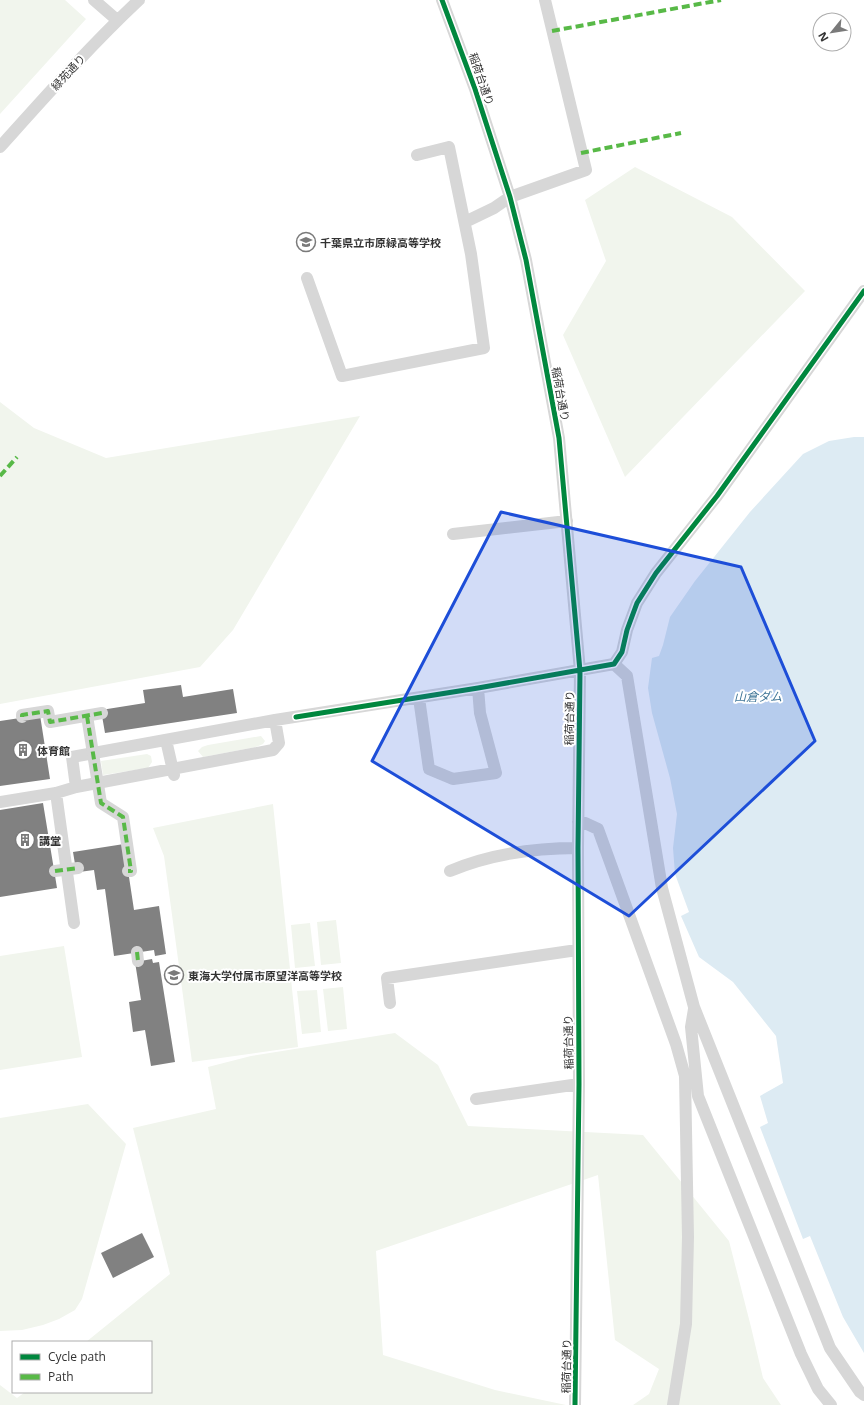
<svg xmlns="http://www.w3.org/2000/svg" width="864" height="1405" font-family="'Open Sans','Noto Sans JP',sans-serif">
<style>
.green{fill:#f1f5ed}
.water{fill:#ddebf3}
.building{fill:#818181}
.lines{fill:none;stroke-linecap:round;stroke-linejoin:round}
.minor{stroke:#d7d7d7;stroke-width:12}
.minor-bridge{stroke:#d7d7d7;stroke-width:12}
.quiet{stroke:#58b947;stroke-width:4;stroke-dasharray:8 4;stroke-linecap:butt}
.cycleway-casing{stroke:#fff;stroke-width:8}
.cycleway{stroke:#00873e;stroke-width:5}
.marked{fill:#1d4ed8;fill-opacity:0.2;stroke:#1d4ed8;stroke-width:3;stroke-linejoin:round}
.labels{text-anchor:middle;dominant-baseline:central;stroke-width:4;stroke-linejoin:round;paint-order:stroke}
.street-label{font-size:11px;fill:#333;stroke:#fff}
.poi-label{font-size:11px;font-weight:bold;fill:#333;stroke:#fff;text-anchor:start}
.water-label{font-size:12px;font-style:italic;fill:#3f7597;stroke:#fff}
</style>
<rect width="100%" height="100%" fill="#fff"/>
<path class="green" d="M0 0H65L86 19 0 114Z
M635 167 732 217 805 291 625 477 563 335 606 261 585 200Z
M0 402 34 428 106 458 360 416 233 630 200 667 0 704Z
M261 736 265 741 263 744 256 747 203 757 198 751 202 747 208 745Z
M147 754 151 756 152 762 148 768 103 775 101 761Z
M273 804 298 1047 192 1062 164 856 153 828Z
M336 920 341 963 321 965 317 922Z
M310 923 315 966 295 968 291 925Z
M64 946 82 1057 0 1070V956Z
M343 987 347 1029 328 1031 323 989Z
M317 990 321 1032 302 1034 297 991Z
M395 1033 438 1065 468 1126 643 1135 729 1241 751 1327 763 1378 781 1405H633L649 1394 659 1369 615 1340 598 1175 376 1251 383 1355 495 1390 566 1405H0V1385L17 1398 25 1392H151V1342H86L170 1274 133 1128 216 1109 208 1067 251 1056Z
M88 1104 126 1144 82 1299 75 1310 59 1319 43 1325 22 1330 0 1331V1118Z"/>
<path class="water" d="M854 437H864V1353L843 1317 810 1236 803 1239 760 1127 768 1123 760 1096 783 1083 776 1036 733 982 699 957 681 916 689 912 675 874 673 848 677 814 670 778 652 713 648 688 652 658 659 656 663 645 670 617 695 581 750 512 803 454 829 441Z"/>
<path class="building" d="M181 685 183 697 233 689 237 713 105 733 101 710 145 703 143 690Z
M40 715 50 779 0 786V721Z
M43 803 57 888 0 897V810Z
M124 844 134 910 159 906 166 954 155 956 154 950 114 956 105 889 97 890 94 870 79 872 75 864 73 852Z
M152 959 153 963 159 962 175 1062 151 1066 145 1030 133 1032 129 1002 141 1000 135 962Z
M142 1233 154 1257 113 1278 101 1253Z"/>
<g class="lines">
<path class="minor" d="M94 0 117 20
M442 0 475 89 510 197 526 260 559 438 580 671 578 848 579 1084 575 1405
M0 147C45 97 90 46 139 0
M465 222 494 208 510 197 586 170 545 0
M307 278 342 376 484 348 471 254 449 147 417 155
M453 534 567 521
M614 664 627 676 662 888 694 1007 830 1348 860 1392 864 1395
M419 698 429 769 453 779 496 773 480 713 478 688
M22 717V715L48 711 50 722 102 713
M166 740 174 775
M76 787 72 757 275 720 478 688 614 664 622 652 627 630 637 603 656 573 717 496 864 291
M56 793 74 923
M0 802 56 793 76 787 273 750 279 743 275 720
M578 822 585 823 598 829 676 1044 685 1076 688 1237 686 1324 673 1405
M450 871C490 854 534 848 578 848
M137 952 138 961
M390 1003 387 978 577 950
M694 1009 691 1027 698 1096 801 1354 818 1389 831 1405
M476 1099 579 1084"/>
<path class="minor-bridge" d="M87 716 101 803 123 817 131 871H128
M55 871 78 868"/>
<path class="quiet" d="M552 31 721 0
M581 153 681 133
M0 476 17 457
M87 716 101 803 123 817 131 871H128
M22 717V715L48 711 50 722 102 713
M55 871 78 868
M137 952 138 961"/>
<defs>
<path id="cycleway" d="M442 0 475 89 510 197 526 260 559 438 580 671 578 848 579 1084 575 1405
M296 717 478 688 614 664 622 652 627 630 637 603 656 573 717 496 864 291"/>
</defs>
<use href="#cycleway" class="cycleway-casing"/>
<use href="#cycleway" class="cycleway"/>
</g>
<path class="marked" d="M501 512 741 567 815 741 629 916 372 761Z"/>
<defs>
<symbol id="school-ring" viewBox="-11 -11 22 22"><circle r="9.5" fill="#fff" stroke="#7a7a7a" stroke-width="1.5"/><path d="M0-5L7-2L0 1L-7-2ZM-4 1L0 2.5L4 1V4Q0 6-4 4Z" fill="#7a7a7a"/></symbol>
<symbol id="building-ring" viewBox="-11 -11 22 22"><circle r="9.5" fill="#fff" stroke="#7a7a7a" stroke-width="1.5"/><path d="M-4-6H4V6H1V3H-1V6H-4ZM-2.5-4.3h1.7v1.8h-1.7ZM.8-4.3h1.7v1.8H.8ZM-2.5-1h1.7V.8h-1.7ZM.8-1h1.7V.8H.8Z" fill="#7a7a7a"/></symbol>
</defs>
<g fill-rule="evenodd">
<use href="#school-ring" x="295" y="231" width="22" height="22"/>
<use href="#building-ring" x="12" y="739" width="22" height="22"/>
<use href="#building-ring" x="14" y="829" width="22" height="22"/>
<use href="#school-ring" x="163" y="964" width="22" height="22"/>
</g>
<g class="labels">
<g class="street-label">
<text transform="translate(68 72) rotate(-47)">緑苑通り</text>
<text transform="translate(482 79) rotate(71)">稲荷台通り</text>
<text transform="translate(561 394) rotate(80)">稲荷台通り</text>
<text transform="translate(569 718) rotate(-89)">稲荷台通り</text>
<text transform="translate(568 1042) rotate(-91)">稲荷台通り</text>
<text transform="translate(566 1366) rotate(-89)">稲荷台通り</text>
</g>
<g class="poi-label">
<text x="320" y="242">千葉県立市原緑高等学校</text>
<text x="37" y="750">体育館</text>
<text x="39" y="840">講堂</text>
<text x="188" y="975">東海大学付属市原望洋高等学校</text>
</g>
<g class="water-label">
<text x="758" y="696">山倉ダム</text>
</g>
</g>
<rect x="12" y="1341" width="140" height="52" fill="#ffffff" stroke="#adadad"/>
<rect x="20" y="1354" width="20" height="6" fill="#00873e" stroke="#adadad"/>
<text x="48" y="1361" font-size="12" fill="#333333">Cycle path</text>
<rect x="20" y="1374" width="20" height="6" fill="#58b947" stroke="#adadad"/>
<text x="48" y="1381" font-size="12" fill="#333333">Path</text>
<g transform="translate(832 32) rotate(240)"><circle r="19" fill="#ffffff" stroke="#adadad"/>
<path d="M0-3L7 15L0 10L-7 15Z" fill="#7a7a7a"/>
<text y="-6" font-size="11" font-weight="bold" text-anchor="middle" fill="#333333">N</text>
</g>
</svg>
